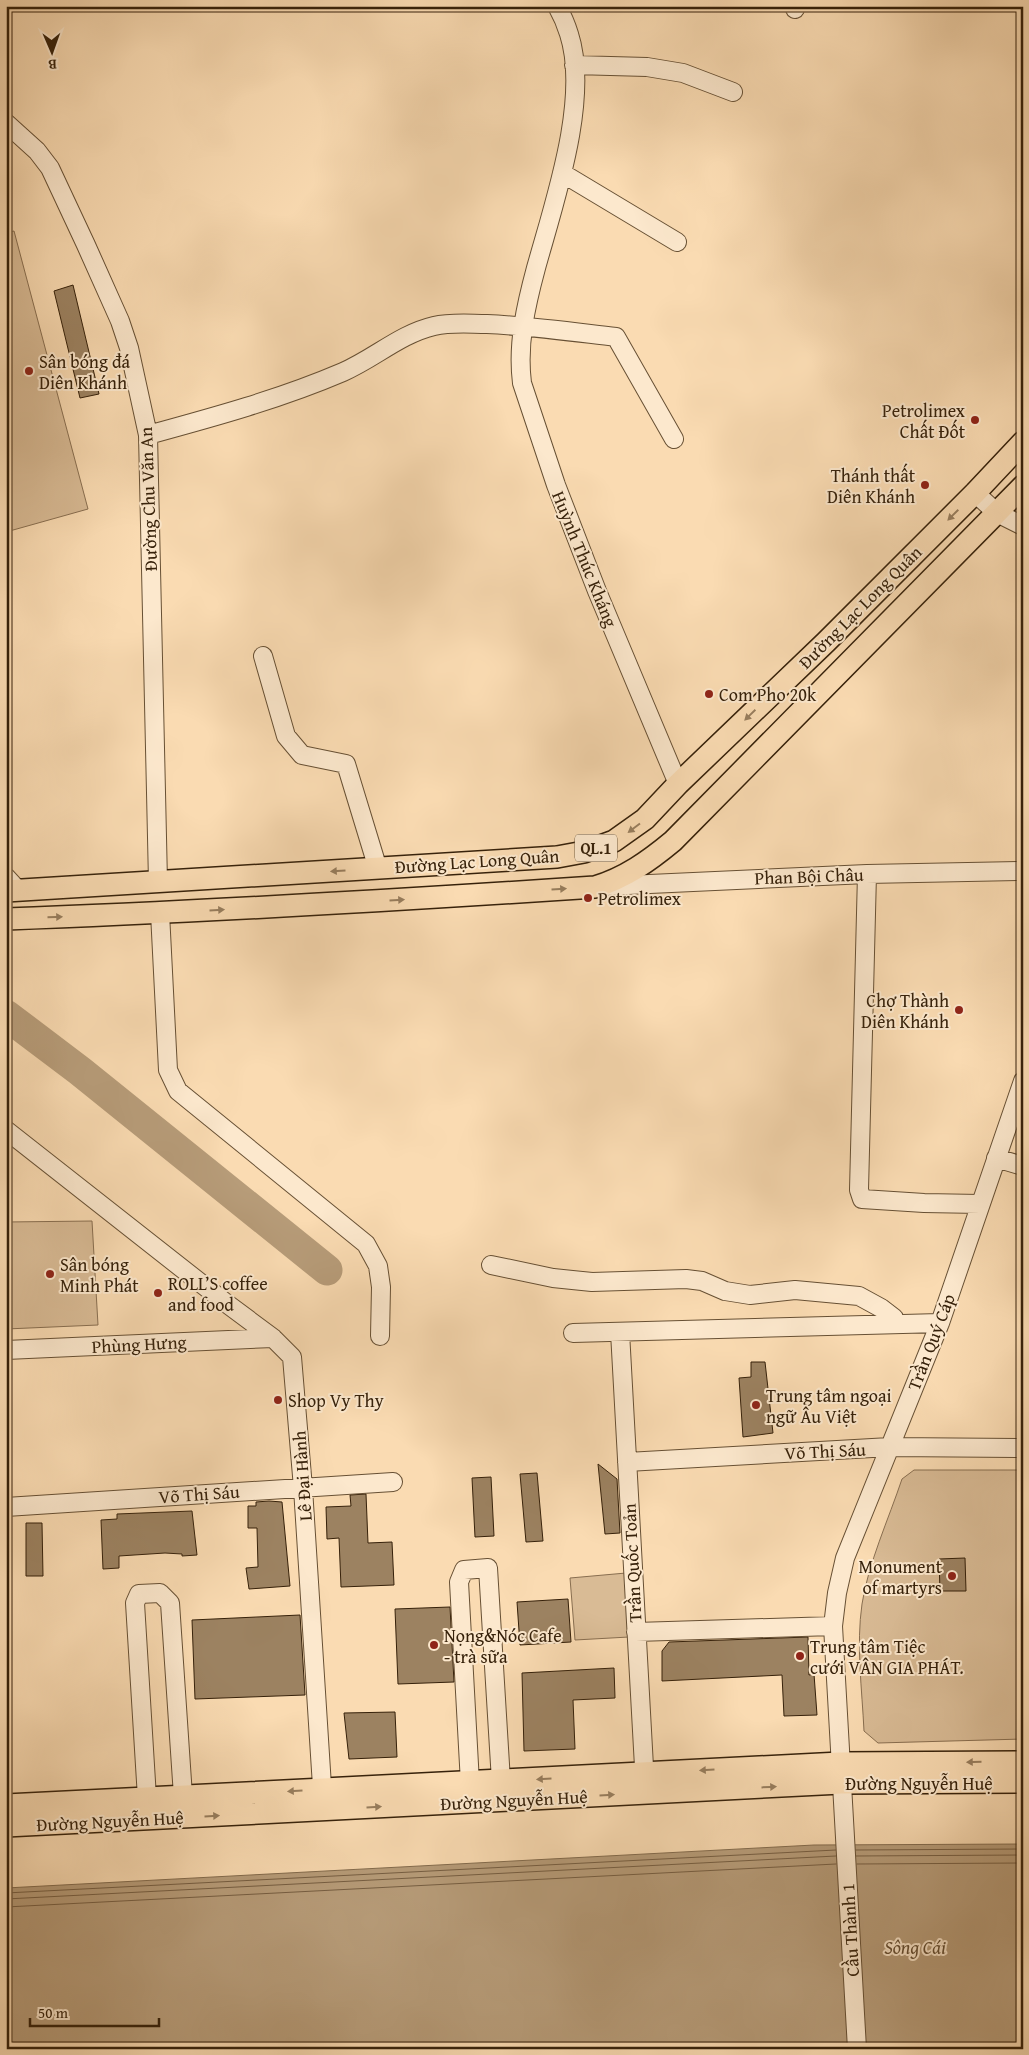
<svg xmlns="http://www.w3.org/2000/svg" width="1029" height="2055" font-family="'Gentium Book Plus',serif">
<style>
.green{fill:#d9bb95;stroke:#886e50}
.water{fill:#b79c79;stroke:#836b4d}
.lines{fill:none;stroke-linecap:round;stroke-linejoin:round}
.shore{stroke:#765e42;stroke-width:1}
.river{stroke:#b79c79;stroke-width:31}
.building{fill:#9c8261;stroke:#36210a}
.minor-casing{stroke:#675034;stroke-width:20}
.major-casing{stroke:#36210a;stroke-width:24}
.minor{stroke:#fce8cd;stroke-width:18}
.major{stroke:#fadbb2;stroke-width:21}
.oneway{fill:#987e5e}
.poi-dot{fill:#8f2418;stroke:#fce8cd;stroke-width:2}
.labels{text-anchor:middle;dominant-baseline:central;stroke-width:4;stroke-linejoin:round;paint-order:stroke}
.shield{fill:#fce8cd;stroke:#715d44;stroke-width:1}
.shield-label{font-size:16px;font-weight:bold;fill:#36210a}
.poi-label{font-size:18px;fill:#36210a;stroke:#fce8cd;text-anchor:start}
.street-label{font-size:18px;fill:#36210a;stroke:#fce8cd}
.water-label{font-size:19px;font-style:italic;fill:#634c31;stroke:#fce8cd}
</style>
<rect width="100%" height="100%" fill="#fadbb2"/>
<filter id="stains"><feTurbulence type="fractalNoise" baseFrequency=".004" numOctaves="4"/><feColorMatrix values="0 0 0 0 .2 0 0 0 0 .09 0 0 0 0 .02 0 0 0 .5 -.17"/></filter>
<radialGradient id="worn" r=".72"><stop offset=".6" stop-color="#630" stop-opacity="0"/><stop offset="1" stop-color="#630" stop-opacity=".3"/></radialGradient>
<path class="green" d="M14 231 88 509 6 532V233Z
M92 1221 98 1325 6 1329V1222Z
M914 1470H1023V1739L878 1743 864 1731C862 1689 856 1645 862 1604 868 1564 889 1518 902 1479Z
M626 1573 629 1637 575 1640 570 1578Z"/>
<path class="water" d="M1023 1844V2049H6V1888L814 1845Z"/>
<g class="lines">
<path class="shore" d="M856 1850 1023 1849
M856 1856 1023 1855
M857 1864 1023 1863
M6 1893 836 1850
M6 1899 836 1856
M6 1907 836 1864"/>
<path class="river" d="M6 1015 80 1071 327 1270"/>
</g>
<path class="building" d="M73 285 99 394 80 398 54 291Z
M751 1362H765L773 1433 743 1437 739 1378 751 1377Z
M598 1464 617 1479 620 1533 605 1534Z
M537 1473 543 1541 526 1542 520 1474Z
M491 1477 494 1536 475 1537 472 1478Z
M366 1494 368 1543 392 1542 394 1585 341 1587 339 1538 327 1539 326 1507 351 1506 350 1495Z
M269 1501 282 1502 290 1586 249 1589 246 1568 258 1567 257 1528H248V1506H256V1502Z
M192 1511 197 1555 182 1556V1554L165 1553 119 1556V1568L103 1569 101 1520 117 1519V1514Z
M26 1523H42L43 1576H26Z
M965 1558 966 1591H940L939 1559Z
M568 1599 571 1642 520 1645 517 1602Z
M450 1607 454 1682 398 1684 395 1609Z
M300 1615 305 1695 195 1699 192 1620Z
M808 1637 809 1675 814 1674 817 1715 784 1716 782 1675 662 1681V1651L669 1642Z
M614 1668 615 1698 573 1700 575 1749 524 1751 522 1673Z
M395 1712 397 1757 349 1759 344 1713Z"/>
<g class="lines">
<defs>
<path id="minor" d="M557 6C562 15 566 24 569 34 590 99 554 203 536 268 526 305 517 344 522 383L556 485 597 591 678 784
M794 6 795 9
M574 65 647 67 683 73 733 92
M6 123 37 151 50 168 86 245 120 321 129 348 148 435 158 882
M562 173 677 242
M148 435C214 417 280 399 343 372 375 358 400 334 434 326 451 322 470 324 487 324 530 326 573 332 616 337L674 439
M975 493 997 513 1023 526
M263 656 286 736 302 755 346 764 378 869
M867 874 859 1190 862 1199 924 1203 980 1204
M6 877 18 890
M606 886 867 874 1023 871
M160 913 168 1070 178 1091 366 1244 378 1266 381 1287 380 1336
M6 1130 226 1303 273 1338 292 1357 303 1488 323 1802
M996 1158 1023 1166
M491 1265 553 1278 592 1282 686 1279 702 1281 725 1291 750 1295 795 1290 859 1296 881 1308 894 1318 895 1324
M620 1332 645 1785
M573 1333 940 1323
M6 1350 273 1338
M627 1462 890 1447 1023 1448
M6 1507 393 1482
M636 1632 833 1626
M470 1783 459 1582 464 1570 488 1568 501 1781
M147 1798 135 1603 139 1594 160 1593 170 1603 183 1796
M857 2049 833 1626 837 1593 845 1558 940 1323 1023 1081"/>
<path id="major" d="M6 891 557 857 584 852 614 841 645 819 678 784 826 642 975 493 1023 442
M6 919C203 912 399 900 595 887 625 878 649 861 673 841L1023 486
M6 1805 840 1763 1023 1762
M6 1826 841 1783 1023 1782"/>
</defs>
<use href="#minor" class="minor-casing"/>
<use href="#major" class="major-casing"/>
<use href="#minor" class="minor"/>
<use href="#major" class="major"/>
</g>
<defs><path id="oneway-solid" d="M-6-.8H1V-3.2L6.5 0L1 3.2V.8H-6Z" transform="scale(1.25)"/></defs>
<g class="oneway">
<use href="#oneway-solid" transform="translate(953 515) rotate(135)"/>
<use href="#oneway-solid" transform="translate(750 715) rotate(136)"/>
<use href="#oneway-solid" transform="translate(634 828) rotate(143)"/>
<use href="#oneway-solid" transform="translate(338 871) rotate(177)"/>
<use href="#oneway-solid" transform="translate(559 889) rotate(-4)"/>
<use href="#oneway-solid" transform="translate(397 900) rotate(-3)"/>
<use href="#oneway-solid" transform="translate(217 910) rotate(-3)"/>
<use href="#oneway-solid" transform="translate(55 917) rotate(-2)"/>
<use href="#oneway-solid" transform="translate(974 1762) rotate(179)"/>
<use href="#oneway-solid" transform="translate(707 1770) rotate(177)"/>
<use href="#oneway-solid" transform="translate(544 1779) rotate(177)"/>
<use href="#oneway-solid" transform="translate(769 1787) rotate(-3)"/>
<use href="#oneway-solid" transform="translate(295 1791) rotate(177)"/>
<use href="#oneway-solid" transform="translate(607 1795) rotate(-3)"/>
<use href="#oneway-solid" transform="translate(374 1807) rotate(-3)"/>
<use href="#oneway-solid" transform="translate(212 1816) rotate(-3)"/>
</g>
<g class="poi-dot">
<circle cx="29" cy="371" r="5"/>
<circle cx="975" cy="420" r="5"/>
<circle cx="925" cy="485" r="5"/>
<circle cx="709" cy="694" r="5"/>
<circle cx="588" cy="898" r="5"/>
<circle cx="959" cy="1010" r="5"/>
<circle cx="50" cy="1274" r="5"/>
<circle cx="158" cy="1293" r="5"/>
<circle cx="278" cy="1400" r="5"/>
<circle cx="756" cy="1405" r="5"/>
<circle cx="952" cy="1576" r="5"/>
<circle cx="434" cy="1645" r="5"/>
<circle cx="800" cy="1656" r="5"/>
</g>
<g class="labels">
<rect class="shield" x="575" y="834.5" width="42" height="27" rx="4"/>
<g class="shield-label">
<text x="596" y="848">QL.1</text>
</g>
<g class="poi-label">
<text x="39" y="361">Sân bóng đá<tspan x="39" dy="21">Diên Khánh</tspan></text>
<text x="965" y="410" text-anchor="end">Petrolimex<tspan x="965" dy="21">Chất Đốt</tspan></text>
<text x="915" y="475" text-anchor="end">Thánh thất<tspan x="915" dy="21">Diên Khánh</tspan></text>
<text x="719" y="694">Com Pho 20k</text>
<text x="598" y="898">Petrolimex</text>
<text x="949" y="1000" text-anchor="end">Chợ Thành<tspan x="949" dy="21">Diên Khánh</tspan></text>
<text x="60" y="1264">Sân bóng<tspan x="60" dy="21">Minh Phát</tspan></text>
<text x="168" y="1283">ROLL’S coffee<tspan x="168" dy="21">and food</tspan></text>
<text x="766" y="1395">Trung tâm ngoại<tspan x="766" dy="21">ngữ Âu Việt</tspan></text>
<text x="288" y="1400">Shop Vy Thy</text>
<text x="942" y="1566" text-anchor="end">Monument<tspan x="942" dy="21">of martyrs</tspan></text>
<text x="444" y="1635">Nọng&amp;Nóc Cafe<tspan x="444" dy="21">- trà sữa</tspan></text>
<text x="810" y="1646">Trung tâm Tiệc<tspan x="810" dy="21">cưới VÂN GIA PHÁT.</tspan></text>
</g>
<g class="street-label">
<text transform="translate(148 499) rotate(-92)">Đường Chu Văn An</text>
<text transform="translate(585 559) rotate(68)">Huỳnh Thúc Kháng</text>
<text transform="translate(860 607) rotate(-45)">Đường Lạc Long Quân</text>
<text transform="translate(477 861) rotate(-4)">Đường Lạc Long Quân</text>
<text transform="translate(809 876) rotate(-2)">Phan Bội Châu</text>
<text transform="translate(931 1342) rotate(-69)">Trần Quý Cáp</text>
<text transform="translate(139 1344) rotate(-3)">Phùng Hưng</text>
<text transform="translate(825 1451) rotate(-3)">Võ Thị Sáu</text>
<text transform="translate(302 1476) rotate(-94)">Lê Đại Hành</text>
<text transform="translate(199 1494) rotate(-4)">Võ Thị Sáu</text>
<text transform="translate(632 1563) rotate(-93)">Trần Quốc Toản</text>
<text x="919" y="1783">Đường Nguyễn Huệ</text>
<text transform="translate(514 1800) rotate(-3)">Đường Nguyễn Huệ</text>
<text transform="translate(110 1821) rotate(-3)">Đường Nguyễn Huệ</text>
<text transform="translate(850 1930) rotate(-93)">Cầu Thành 1</text>
</g>
<g class="water-label">
<text x="915" y="1947">Sông Cái</text>
</g>
</g>
<rect width="1029" height="2055" fill="none" stroke="#fadbb2" stroke-width="25"/>
<rect x="8" y="8" width="1014" height="2040" fill="none" stroke="#36210a" stroke-width="2.5"/>
<rect x="12" y="12" width="1004" height="2030" fill="none" stroke="#36210a"/>
<g transform="translate(52 52) rotate(178)" stroke="#fce8cd" stroke-width="4" paint-order="stroke">
<path d="M0-4L9 19L0 12L-9 19Z" fill="#36210a"/>
<text y="-8" font-size="14" font-weight="bold" text-anchor="middle" fill="#36210a">B</text>
</g>
<path d="M30 2018v8h129v-8" fill="none" stroke="#36210a" stroke-width="2.5"/>
<text x="38" y="2018" font-size="15" fill="#36210a" stroke="#fce8cd" stroke-width="4" paint-order="stroke">50 m</text>
<rect width="100%" height="100%" filter="url(#stains)"/>
<rect width="100%" height="100%" fill="url(#worn)"/>
</svg>
